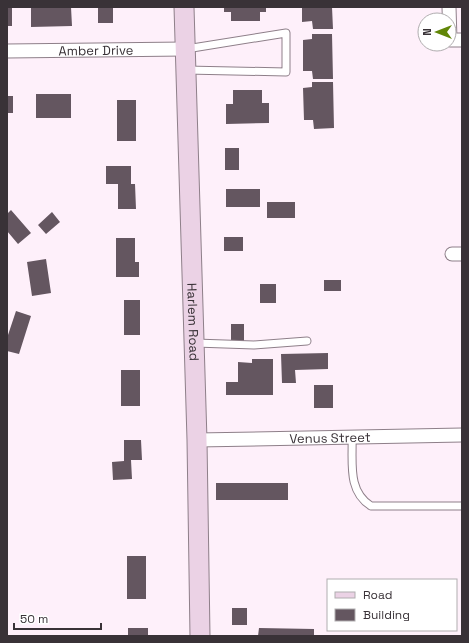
<svg xmlns="http://www.w3.org/2000/svg" width="469" height="643" font-family="'Space Grotesk',sans-serif">
<style>
.building{fill:#645660}
.lines{fill:none;stroke-linecap:round;stroke-linejoin:round}
.lane-casing{stroke:#8e7f89;stroke-width:9}
.street-casing{stroke:#8e7f89;stroke-width:15}
.secondary-casing{stroke:#8e7f89;stroke-width:21}
.lane{stroke:#fff;stroke-width:7}
.street{stroke:#fff;stroke-width:13}
.secondary{stroke:#ebd2e5;stroke-width:19}
.labels{text-anchor:middle;dominant-baseline:central;stroke-width:4;stroke-linejoin:round;paint-order:stroke}
.street-label{font-size:13px;fill:#393237;stroke:#fff}
</style>
<rect width="100%" height="100%" fill="#fef0fa"/>
<path class="building" d="M7 7H12V26H7Z
M31 7H71L72 26 31 27Z
M98 7H113V23H98Z
M224 7H266V12H260V21H231V12H224Z
M302 7H332L333 29H313L312 21 302 22Z
M312 34H332L333 79H313L312 71H303V40L312 39Z
M312 82H333L334 128 314 129 313 120H304L303 88 312 87Z
M233 90H262V103H269V123L226 124V104H233Z
M36 94H71V118H36Z
M7 96H13V113H7Z
M117 100H136V141H117Z
M225 148H239V170H225Z
M106 166H131V184H135L136 209H118V184H106Z
M226 189H260V207H226Z
M267 202H295V218H267Z
M11 210 31 233 18 244 7 231V214Z
M52 212 60 222 46 234 38 225Z
M224 237H243V251H224Z
M116 238H135V262H139V277H116Z
M46 259 51 293 32 296 27 262Z
M324 280H341V291H324Z
M260 284H276V303H260Z
M124 300H140V335H124Z
M16 311 31 316 19 354 7 351V338Z
M231 324H244V343H231Z
M328 353V369L295 370 296 383H282L281 354Z
M252 359H273V395H226V382H238V362L252 363Z
M121 370H140V406H121Z
M314 385H333V408H314Z
M124 440H141L142 460H131L132 479 113 480 112 462 124 461Z
M216 483H288V500H216Z
M127 556H146V599H127Z
M232 608H247V625H232Z
M128 628H148V636H128Z
M259 628 314 629V636H258Z"/>
<g class="lines">
<defs>
<path id="lane" d="M186 49 286 33V72L186 70
M195 343 254 345 307 341
M352 437C353 462 347 491 371 506H462"/>
<g id="street">
<path d="M449 7 450 40H462"/>
<path id="s1" d="M7 51 185 49"/>
<path d="M452 254H462"/>
<path id="s2" d="M197 440 462 435"/>
</g>
<g id="secondary">
<path id="s3" d="M184 7 197 440 200 636"/>
</g>
</defs>
<use href="#lane" class="lane-casing"/>
<use href="#street" class="street-casing"/>
<use href="#secondary" class="secondary-casing"/>
<use href="#lane" class="lane"/>
<use href="#street" class="street"/>
<use href="#secondary" class="secondary"/>
</g>
<g class="labels">
<g class="street-label">
<text stroke="none"><textPath href="#s1" startOffset="89">Amber Drive</textPath></text>
<text stroke="none"><textPath href="#s3" startOffset="315">Harlem Road</textPath></text>
<text stroke="none"><textPath href="#s2" startOffset="133">Venus Street</textPath></text>
</g>
</g>
<rect width="469" height="643" fill="none" stroke="#393237" stroke-width="16"/>
<rect x="327" y="579" width="130" height="52" fill="#ffffff" stroke="#b0adaf"/>
<rect x="335" y="592" width="20" height="6" fill="#ebd2e5" stroke="#b0adaf"/>
<text x="363" y="599" font-size="12" fill="#393237">Road</text>
<rect x="335" y="609" width="20" height="12" fill="#645660" stroke="#b0adaf"/>
<text x="363" y="619" font-size="12" fill="#393237">Building</text>
<g transform="translate(437 32) rotate(270)"><circle r="19" fill="#ffffff" stroke="#b0adaf"/>
<path d="M0-3L7 15L0 10L-7 15Z" fill="#618607"/>
<text y="-6" font-size="11" font-weight="bold" text-anchor="middle" fill="#393237">N</text>
</g>
<path d="M14 623v6h87v-6" fill="none" stroke="#393237" stroke-width="2"/>
<text x="20" y="623" font-size="12" fill="#393237" stroke="#ffffff" stroke-width="3" paint-order="stroke">50 m</text>
</svg>
